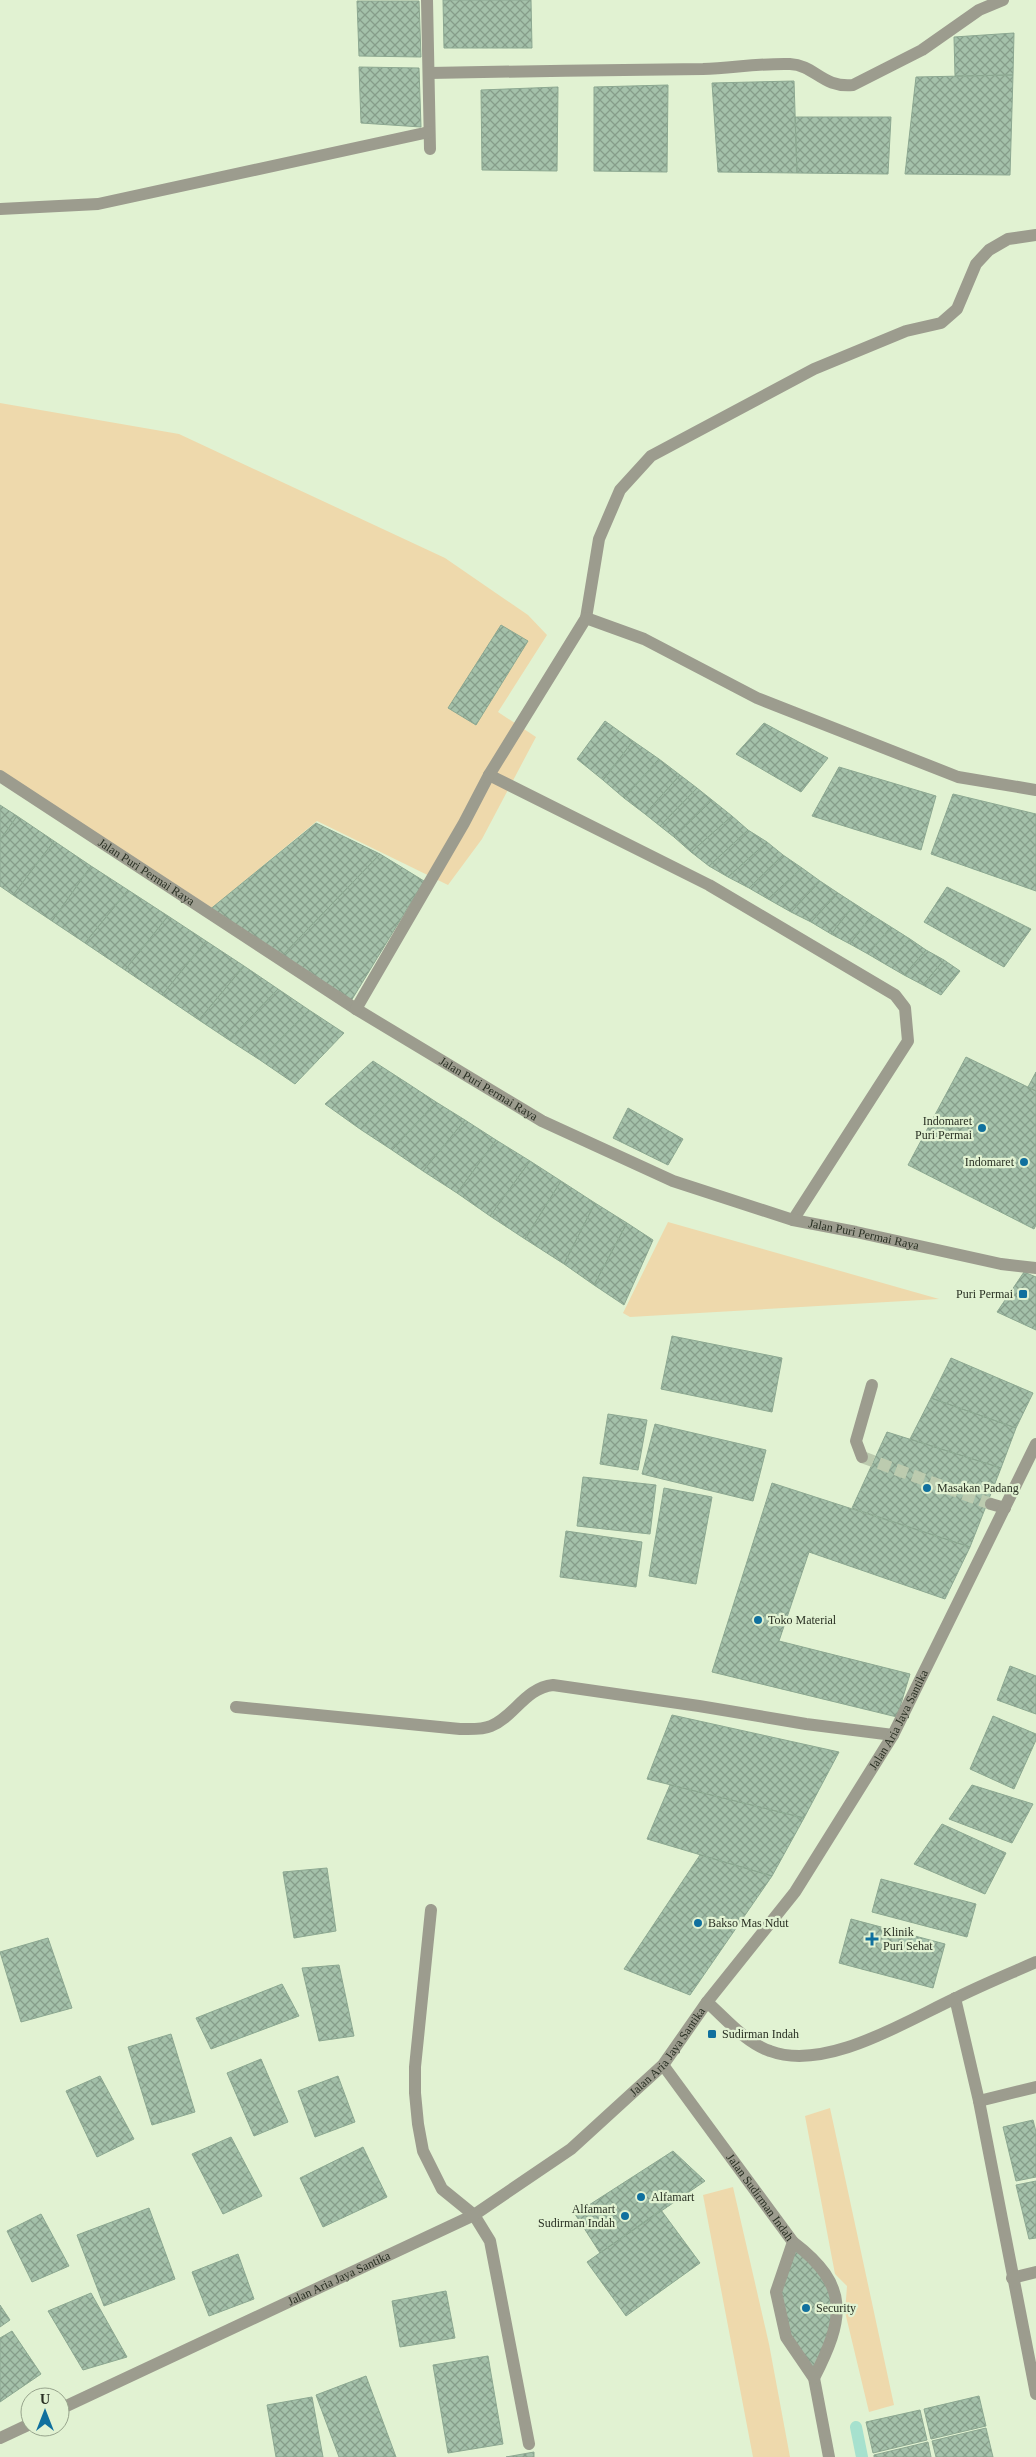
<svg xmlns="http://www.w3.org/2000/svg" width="1036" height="2457" font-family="Georgia,serif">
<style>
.green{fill:#eed9ac}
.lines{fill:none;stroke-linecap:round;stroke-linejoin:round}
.stream{stroke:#a6e1ce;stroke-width:12}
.building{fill:url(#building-cross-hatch);stroke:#8ca891}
.minor-tunnel{stroke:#bccbaf;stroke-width:12;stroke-dasharray:12 6;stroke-linecap:butt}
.minor{stroke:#9c9c8e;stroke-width:12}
.tertiary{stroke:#9c9c8e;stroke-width:12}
.poi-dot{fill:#10709e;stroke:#e1f2d2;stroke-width:2}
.labels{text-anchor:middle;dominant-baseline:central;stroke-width:4.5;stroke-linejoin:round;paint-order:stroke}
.street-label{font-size:12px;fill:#293023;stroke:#e1f2d2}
.poi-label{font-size:12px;fill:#293023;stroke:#e1f2d2;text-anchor:start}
</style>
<defs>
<pattern id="building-cross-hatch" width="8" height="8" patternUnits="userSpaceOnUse" patternTransform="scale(1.25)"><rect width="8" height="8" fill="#a4c1aa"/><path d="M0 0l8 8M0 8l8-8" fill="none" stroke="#869d8a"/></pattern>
</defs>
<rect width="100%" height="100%" fill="#e1f2d2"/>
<path class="green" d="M0 403 179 434 445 558 528 615 547 635 498 712 536 737 482 839 448 885 317 821 207 912 0 774Z
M668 1222 939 1299 630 1317 623 1313Z
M830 2108 894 2405 869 2412 845 2312 847 2286 835 2274 805 2116Z
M733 2187 769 2344 790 2457H753L703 2195Z"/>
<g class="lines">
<path class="stream" d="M856 2427 862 2457"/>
</g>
<path class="building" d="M443 0H531L532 48H444Z
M357 1H419L421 57 359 56Z
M1014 33 1013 75 955 76 954 37Z
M359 67 419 68 421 127 361 123Z
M1013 75 1010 175 905 174 916 77Z
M794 81 797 173 718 172 712 83Z
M668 85 667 172 594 171V87Z
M558 87 557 171 482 170 481 90Z
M795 117H891L888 174 797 173Z
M501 625 528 641 476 725 448 708Z
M605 721 633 741 603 780 577 759Z
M764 723 828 758 801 792 736 754Z
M633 741 659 759 624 798 603 780Z
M659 759 680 775 645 814 624 798Z
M839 767 936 796 921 850 812 816Z
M680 775 697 788 660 826 645 814Z
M697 788 712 800 674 837 660 826Z
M953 794 1036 814V891L931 854Z
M712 800 732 816 691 852 674 837Z
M0 805 17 816 0 840Z
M17 816 54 841 13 895 0 886V840Z
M732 816 748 830 709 866 691 852Z
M316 823 380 854 280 958 208 911Z
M748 830 767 842 728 877 709 866Z
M54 841 91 866 52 921 13 895Z
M767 842 783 855 749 888 728 877Z
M380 854 424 881 351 1001 280 958Z
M783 855 802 868 768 899 749 888Z
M91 866 128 890 85 943 52 921Z
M802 868 820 881 791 912 768 899Z
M820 881 838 893 811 922 791 912Z
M947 887 1031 929 1004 967 924 922Z
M128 890 168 916 125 970 85 943Z
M838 893 855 904 831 934 811 922Z
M855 904 872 915 850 944 831 934Z
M872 915 891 927 868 954 850 944Z
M168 916 206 941 162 995 125 970Z
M891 927 910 939 885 964 868 954Z
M910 939 926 950 904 975 885 964Z
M206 941 244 966 199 1020 162 995Z
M926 950 944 960 923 985 904 975Z
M944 960 960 971 941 995 923 985Z
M244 966 278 989 229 1040 199 1020Z
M278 989 309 1010 260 1060 229 1040Z
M309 1010 344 1033 295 1084 260 1060Z
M966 1057 1036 1091V1225L1034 1229 908 1165Z
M373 1061 407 1083 360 1129 325 1104Z
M1036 1072V1091L1028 1087Z
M407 1083 436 1102 392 1150 360 1129Z
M436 1102 465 1120 423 1171 392 1150Z
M628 1108 683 1139 668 1165 613 1138Z
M465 1120 496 1140 457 1193 423 1171Z
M496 1140 530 1161 490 1216 457 1193Z
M530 1161 561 1181 525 1239 490 1216Z
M561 1181 595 1203 564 1264 525 1239Z
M595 1203 627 1223 594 1285 564 1264Z
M627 1223 653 1240 624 1305 594 1285Z
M1024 1272 1036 1277V1330L997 1312Z
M672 1336 782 1358 772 1412 661 1389Z
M951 1358 1033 1393 1016 1428 931 1398Z
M931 1398 1016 1428 1001 1468 910 1439Z
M608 1414 647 1420 638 1470 600 1464Z
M655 1424 766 1450 753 1501 642 1474Z
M887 1432 1001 1468 970 1547 852 1508Z
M583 1477 656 1485 650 1534 577 1526Z
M772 1483 970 1547 945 1599 809 1552 779 1641 910 1674 897 1717 712 1672Z
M664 1488 712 1497 696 1584 649 1576Z
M566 1531 642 1542 636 1587 560 1577Z
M1010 1666 1036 1676V1714L997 1700Z
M672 1715 839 1752 804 1818 647 1779Z
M993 1716 1036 1734V1740L1014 1789 970 1769Z
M670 1785 804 1818 772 1876 647 1839Z
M972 1785 1033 1804 1012 1843 949 1819Z
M942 1824 1006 1853 985 1894 914 1864Z
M700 1855 772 1876 690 1995 624 1969Z
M327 1868 336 1931 294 1938 283 1872Z
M881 1879 976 1904 967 1937 872 1912Z
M851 1919 945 1944 933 1988 839 1963Z
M48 1938 72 2008 21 2022 0 1952Z
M339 1965 354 2036 319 2041 302 1968Z
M282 1984 299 2016 211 2049 196 2018Z
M171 2034 195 2112 152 2125 128 2047Z
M261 2059 288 2122 254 2136 227 2073Z
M100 2076 134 2139 97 2157 66 2091Z
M338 2076 355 2122 315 2137 298 2091Z
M1033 2120 1036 2132V2177L1016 2181 1003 2127Z
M231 2137 262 2196 223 2214 192 2154Z
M363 2147 387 2197 323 2227 300 2178Z
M673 2151 705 2181 600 2253 575 2214Z
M1036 2181V2238L1029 2239 1016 2185Z
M149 2208 175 2279 104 2306 77 2235Z
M661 2210 700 2263 626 2316 587 2262Z
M41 2214 69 2266 32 2282 7 2231Z
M794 2245 834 2288 832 2334 816 2376 787 2337 776 2291Z
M238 2254 254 2299 209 2316 192 2272Z
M446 2291 455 2338 400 2347 392 2301Z
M91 2293 127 2357 83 2370 48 2311Z
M0 2305 10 2320 0 2327Z
M12 2331 41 2374 0 2402V2338Z
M488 2356 503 2444 448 2453 433 2365Z
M366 2376 396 2457H339L316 2395Z
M979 2396 986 2426 931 2439 924 2409Z
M312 2397 323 2457H276L267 2405Z
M920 2410 927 2440 873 2453 866 2422Z
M986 2428 993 2457H936L932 2441Z
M928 2442 931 2457H874V2455Z
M534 2452V2457H506Z"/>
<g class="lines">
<path class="minor-tunnel" d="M862 1457 991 1504"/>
<g class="minor">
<path d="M427 0 430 149"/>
<path d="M429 73C520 71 612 70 703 69 732 68 762 63 790 64 815 65 822 88 853 85L922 50 979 10 1003 0"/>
<path d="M0 209 98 204 429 132"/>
<path d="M586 618 599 539 620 490 651 456 814 369 906 331 941 323 957 309 976 264 989 250 1008 239 1036 235"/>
<path d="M489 775 709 885 895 995 905 1008 908 1041 793 1220"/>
<path id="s1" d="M0 776 356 1009 542 1121 673 1181 793 1220 856 1232 1001 1264 1036 1268"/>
<path d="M356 1009 464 823 489 775 586 618 644 639 757 698 958 777 1036 790"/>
<path d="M862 1457 856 1441 872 1385"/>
<path d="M991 1504 1005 1508"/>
<path d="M236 1707 460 1729C470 1729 482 1730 491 1726 515 1716 525 1688 553 1685L699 1706 806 1724 893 1735"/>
<path d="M431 1910 415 2067V2093L418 2124 423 2151 442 2189 474 2215 490 2241 529 2444"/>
<path d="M955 1998 979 2101 1036 2394"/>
<path d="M707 2002C725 2018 746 2043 770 2051 826 2072 906 2021 956 1998 982 1985 1009 1974 1036 1962"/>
<path id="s2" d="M663 2065 793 2242 776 2292 786 2337 814 2378 829 2457"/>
<path d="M979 2101 1036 2087"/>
<path d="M793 2242C851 2286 844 2319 814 2378"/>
<path d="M1012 2278 1036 2272"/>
</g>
<g class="tertiary">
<path id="s3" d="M60 2409 474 2215 571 2149 663 2065 707 2002 795 1892 893 1735 1036 1444"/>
<path d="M0 2438 30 2424"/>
</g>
</g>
<g class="poi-dot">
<circle cx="982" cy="1128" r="5"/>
<circle cx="1024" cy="1162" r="5"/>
<rect x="1018" y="1289" width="10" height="10" rx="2.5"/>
<circle cx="927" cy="1488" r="5"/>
<circle cx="758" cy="1620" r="5"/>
<circle cx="698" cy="1923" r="5"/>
<path d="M869.5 1931.5h5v5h5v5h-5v5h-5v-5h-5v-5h5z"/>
<rect x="707" y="2029" width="10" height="10" rx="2.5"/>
<circle cx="641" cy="2197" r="5"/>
<circle cx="625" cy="2216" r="5"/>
<circle cx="806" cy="2308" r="5"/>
</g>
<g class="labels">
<g class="street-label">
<text stroke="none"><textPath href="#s1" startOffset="175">Jalan Puri Permai Raya</textPath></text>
<text stroke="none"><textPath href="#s1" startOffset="580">Jalan Puri Permai Raya</textPath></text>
<text stroke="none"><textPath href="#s1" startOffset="985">Jalan Puri Permai Raya</textPath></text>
<text stroke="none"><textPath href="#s3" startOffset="1118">Jalan Aria Jaya Santika</textPath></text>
<text stroke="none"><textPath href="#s3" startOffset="712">Jalan Aria Jaya Santika</textPath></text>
<text stroke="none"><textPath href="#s2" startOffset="164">Jalan Sudirman Indah</textPath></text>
<text stroke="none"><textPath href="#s3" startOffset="308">Jalan Aria Jaya Santika</textPath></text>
</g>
<g class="poi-label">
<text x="972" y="1121" text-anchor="end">Indomaret<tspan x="972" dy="14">Puri Permai</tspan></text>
<text x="1014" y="1162" text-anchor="end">Indomaret</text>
<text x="1013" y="1294" text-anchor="end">Puri Permai</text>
<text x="937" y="1488">Masakan Padang</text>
<text x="768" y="1620">Toko Material</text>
<text x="708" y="1923">Bakso Mas Ndut</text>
<text x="883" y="1932">Klinik<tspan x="883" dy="14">Puri Sehat</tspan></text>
<text x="722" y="2034">Sudirman Indah</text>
<text x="651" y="2197">Alfamart</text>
<text x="615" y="2209" text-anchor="end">Alfamart<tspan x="615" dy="14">Sudirman Indah</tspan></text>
<text x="816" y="2308">Security</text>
</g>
</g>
<g transform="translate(45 2412)"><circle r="24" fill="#e1f2d2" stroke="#97a48c"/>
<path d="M0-4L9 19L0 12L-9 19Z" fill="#10709e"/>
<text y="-8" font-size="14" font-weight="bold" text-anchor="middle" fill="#293023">U</text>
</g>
</svg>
